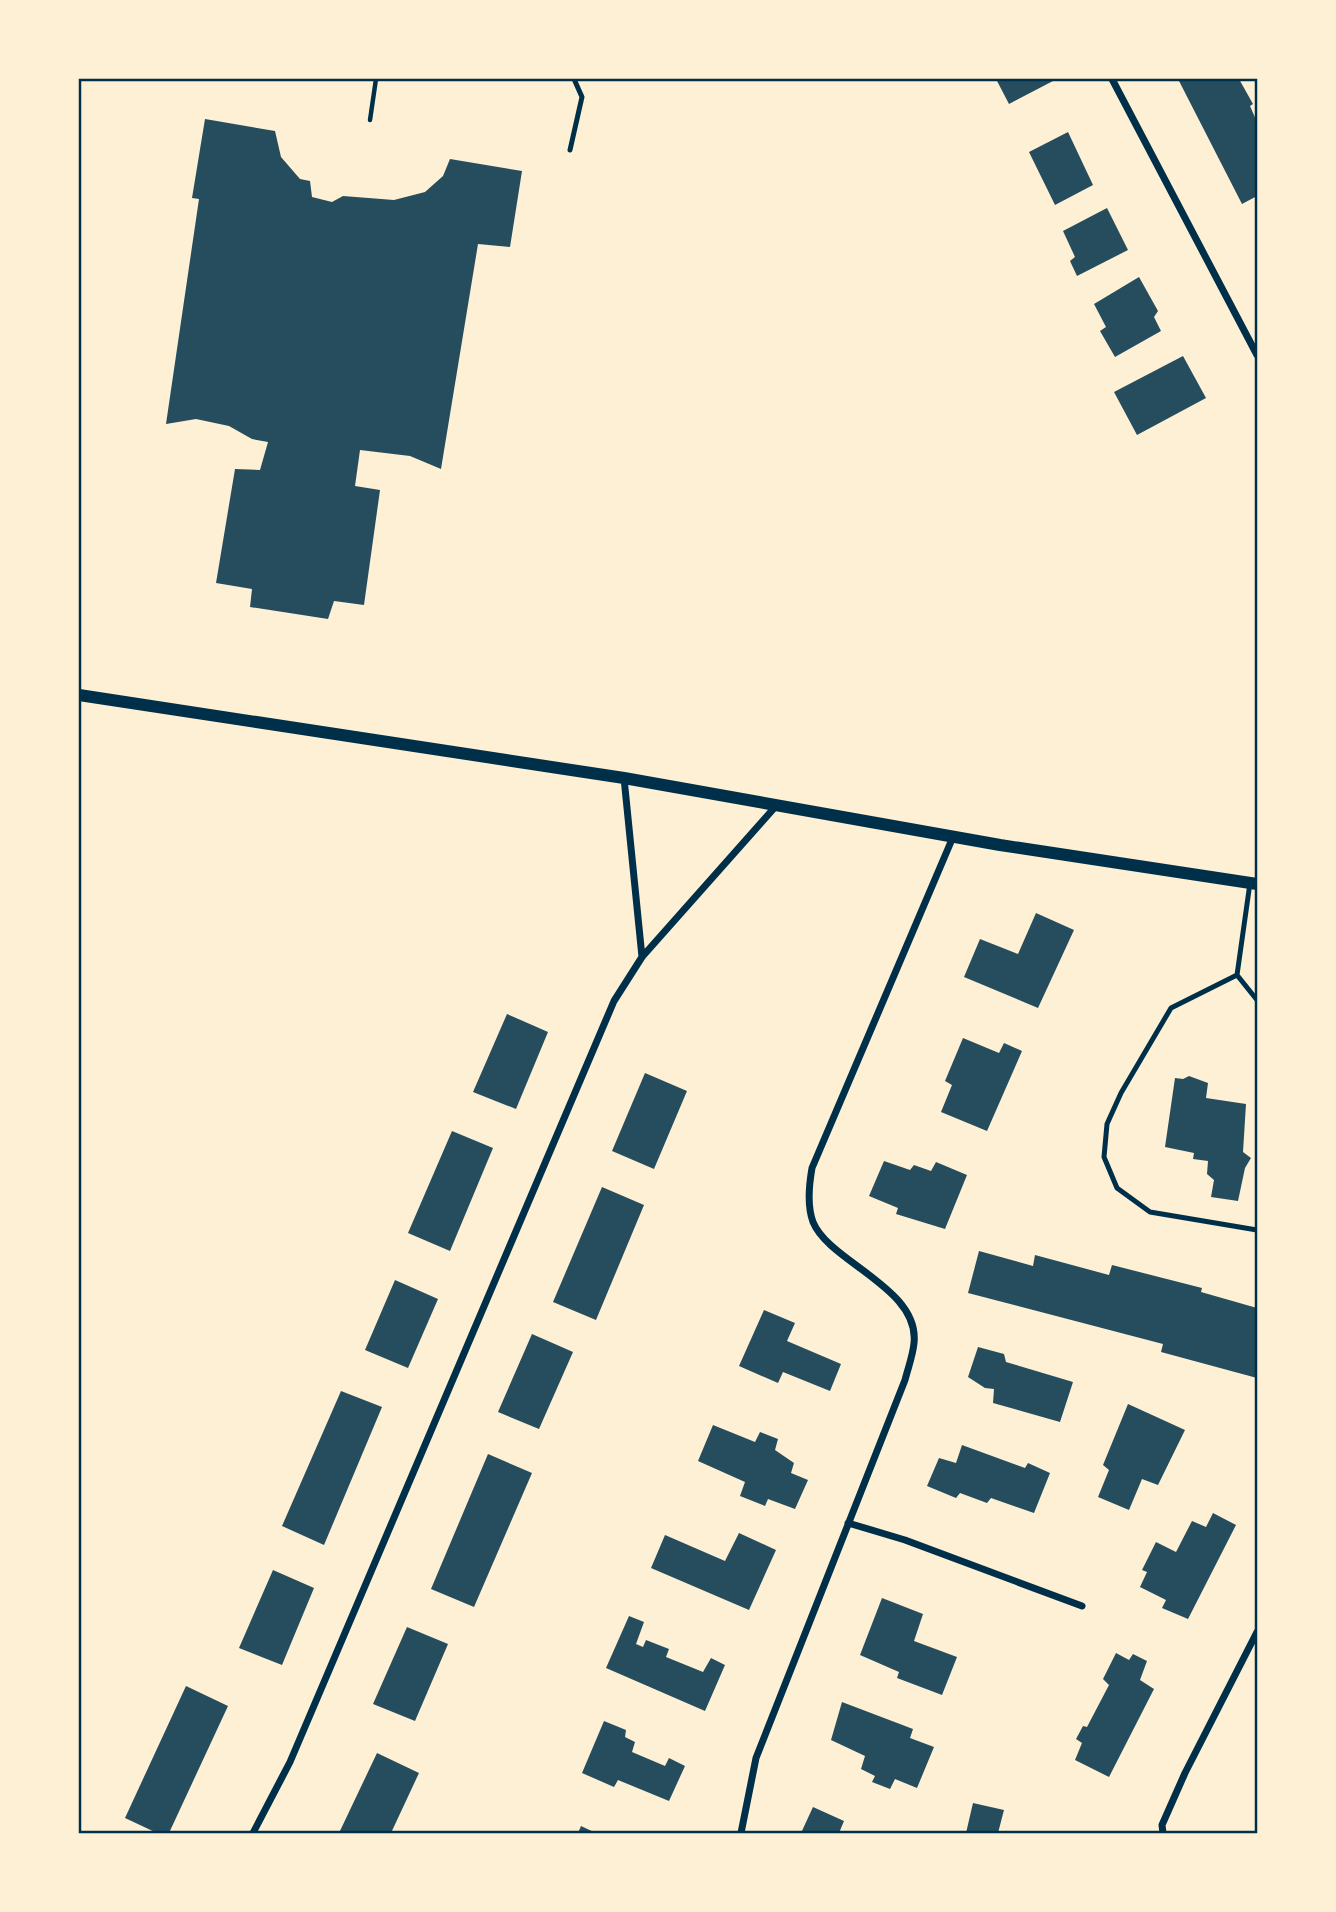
<svg xmlns="http://www.w3.org/2000/svg" width="1336" height="1912" font-family="'IBM Plex Serif',serif">
<style>
.building{fill:#264d5e}
.lines{fill:none;stroke-linecap:round;stroke-linejoin:round}
.path{stroke:#003049;stroke-width:4.5}
.service{stroke:#003049;stroke-width:5}
.minor{stroke:#003049;stroke-width:7}
.tertiary{stroke:#003049;stroke-width:12}
.neatline{fill:none;stroke:#003049;stroke-width:2.5}
</style>
<rect width="100%" height="100%" fill="#fdf0d5"/>
<path class="building" d="M996 79H1052L1053 81 1009 104Z
M1178 79H1239L1253 104 1250 106 1257 122V196L1242 204Z
M205 119 275 131 281 157 300 179 310 181 312 197 332 202 343 196 394 200 425 192 443 176 450 159 522 171 510 247 478 244 441 469 410 456 360 450 355 486 380 490 364 605 334 601 328 619 250 607 252 589 216 583 235 469 260 470 268 442 252 439 229 426 196 419 166 424 199 199 192 198Z
M1068 132 1093 185 1055 205 1029 152Z
M1107 208 1128 250 1077 276 1070 261 1075 257 1063 231Z
M1139 277 1158 311 1154 317 1161 331 1115 357 1100 331 1106 327 1094 304Z
M1183 356 1206 398 1137 435 1114 392Z
M1036 913 1074 930 1038 1008 964 977 980 939 1018 954Z
M507 1014 548 1032 516 1109 473 1092Z
M963 1038 999 1053 1004 1043 1022 1051 987 1131 941 1112 952 1085 945 1081Z
M645 1073 687 1091 654 1169 612 1151Z
M1189 1076 1208 1083 1206 1098 1246 1104 1243 1152 1251 1158 1245 1168 1238 1201 1211 1197 1214 1180 1207 1174 1208 1161 1193 1159 1194 1153 1165 1147 1175 1078 1183 1079Z
M452 1131 493 1148 450 1251 408 1233Z
M884 1161 910 1170 914 1165 931 1171 936 1162 967 1175 945 1229 896 1214 898 1208 869 1196Z
M602 1187 644 1205 596 1320 553 1302Z
M979 1251 1033 1266 1035 1255 1109 1275 1112 1265 1202 1288 1201 1292 1257 1308V1378L1161 1352 1163 1344 968 1293Z
M395 1280 438 1299 408 1368 365 1350Z
M764 1310 795 1323 787 1341 841 1364 830 1391 783 1372 778 1383 739 1366Z
M532 1334 573 1352 539 1429 498 1412Z
M978 1347 1004 1354 1006 1362 1073 1382 1060 1422 993 1403 994 1389 985 1388 968 1377Z
M341 1391 382 1407 324 1545 282 1526Z
M1128 1404 1185 1430 1158 1485 1142 1479 1129 1510 1098 1497 1109 1470 1103 1465Z
M713 1425 755 1442 760 1432 778 1439 775 1450 794 1463 791 1473 808 1480 795 1509 768 1499 765 1506 740 1496 745 1482 698 1461Z
M962 1445 1025 1468 1028 1463 1050 1473 1034 1513 991 1498 987 1503 960 1493 956 1498 927 1486 939 1458 956 1463Z
M488 1454 532 1473 474 1607 431 1589Z
M1213 1513 1236 1525 1188 1619 1162 1608 1166 1600 1140 1587 1147 1572 1142 1570 1156 1542 1176 1552 1192 1521 1206 1527Z
M739 1533 776 1550 749 1610 651 1568 665 1535 725 1561Z
M273 1570 314 1588 282 1665 239 1648Z
M882 1598 923 1614 914 1641 957 1657 942 1695 897 1678 899 1672 860 1655Z
M629 1616 644 1622 636 1644 643 1647 646 1640 669 1649 666 1657 703 1672 711 1658 725 1665 705 1711 606 1668Z
M407 1627 448 1644 415 1721 373 1704Z
M1116 1653 1129 1660 1133 1654 1147 1661 1140 1680 1154 1689 1109 1777 1075 1760 1082 1743 1076 1739 1083 1726 1087 1727 1109 1685 1103 1679Z
M186 1686 228 1706 169 1833H157L125 1818Z
M842 1702 913 1729 910 1738 934 1747 917 1788 895 1779 890 1789 872 1782 875 1776 861 1769 865 1756 831 1740Z
M604 1721 626 1730 625 1737 635 1742 632 1752 665 1766 669 1758 685 1766 669 1801 618 1780 614 1787 582 1773Z
M377 1753 419 1773 391 1833H339Z
M973 1803 1004 1810 998 1833H966Z
M813 1807 844 1821 839 1833H801Z
M581 1826 596 1833H578Z"/>
<g class="lines">
<path class="path" d="M370 120 376 79"/>
<path class="service" d="M570 150 582 97 574 79
M1250 883 1237 975 1257 1000
M1237 975 1171 1008 1121 1093 1107 1124 1104 1157 1117 1188 1150 1212 1257 1230"/>
<path class="minor" d="M1112 79 1257 355
M624 778 642 957
M848 1523 905 1540 1082 1606
M253 1833 290 1762 614 1001 642 957 776 806
M741 1833 756 1758 905 1380C908 1368 913 1355 914 1343 920 1288 829 1262 813 1222 807 1206 809 1185 812 1168L953 837
M1163 1833 1162 1825 1185 1773 1257 1632"/>
<path class="tertiary" d="M79 695 624 778 1000 845 1257 884"/>
</g>
<rect width="1336" height="1912" fill="none" stroke="#fdf0d5" stroke-width="161"/>
<rect x="80" y="80" width="1176" height="1752" class="neatline"/>
</svg>
